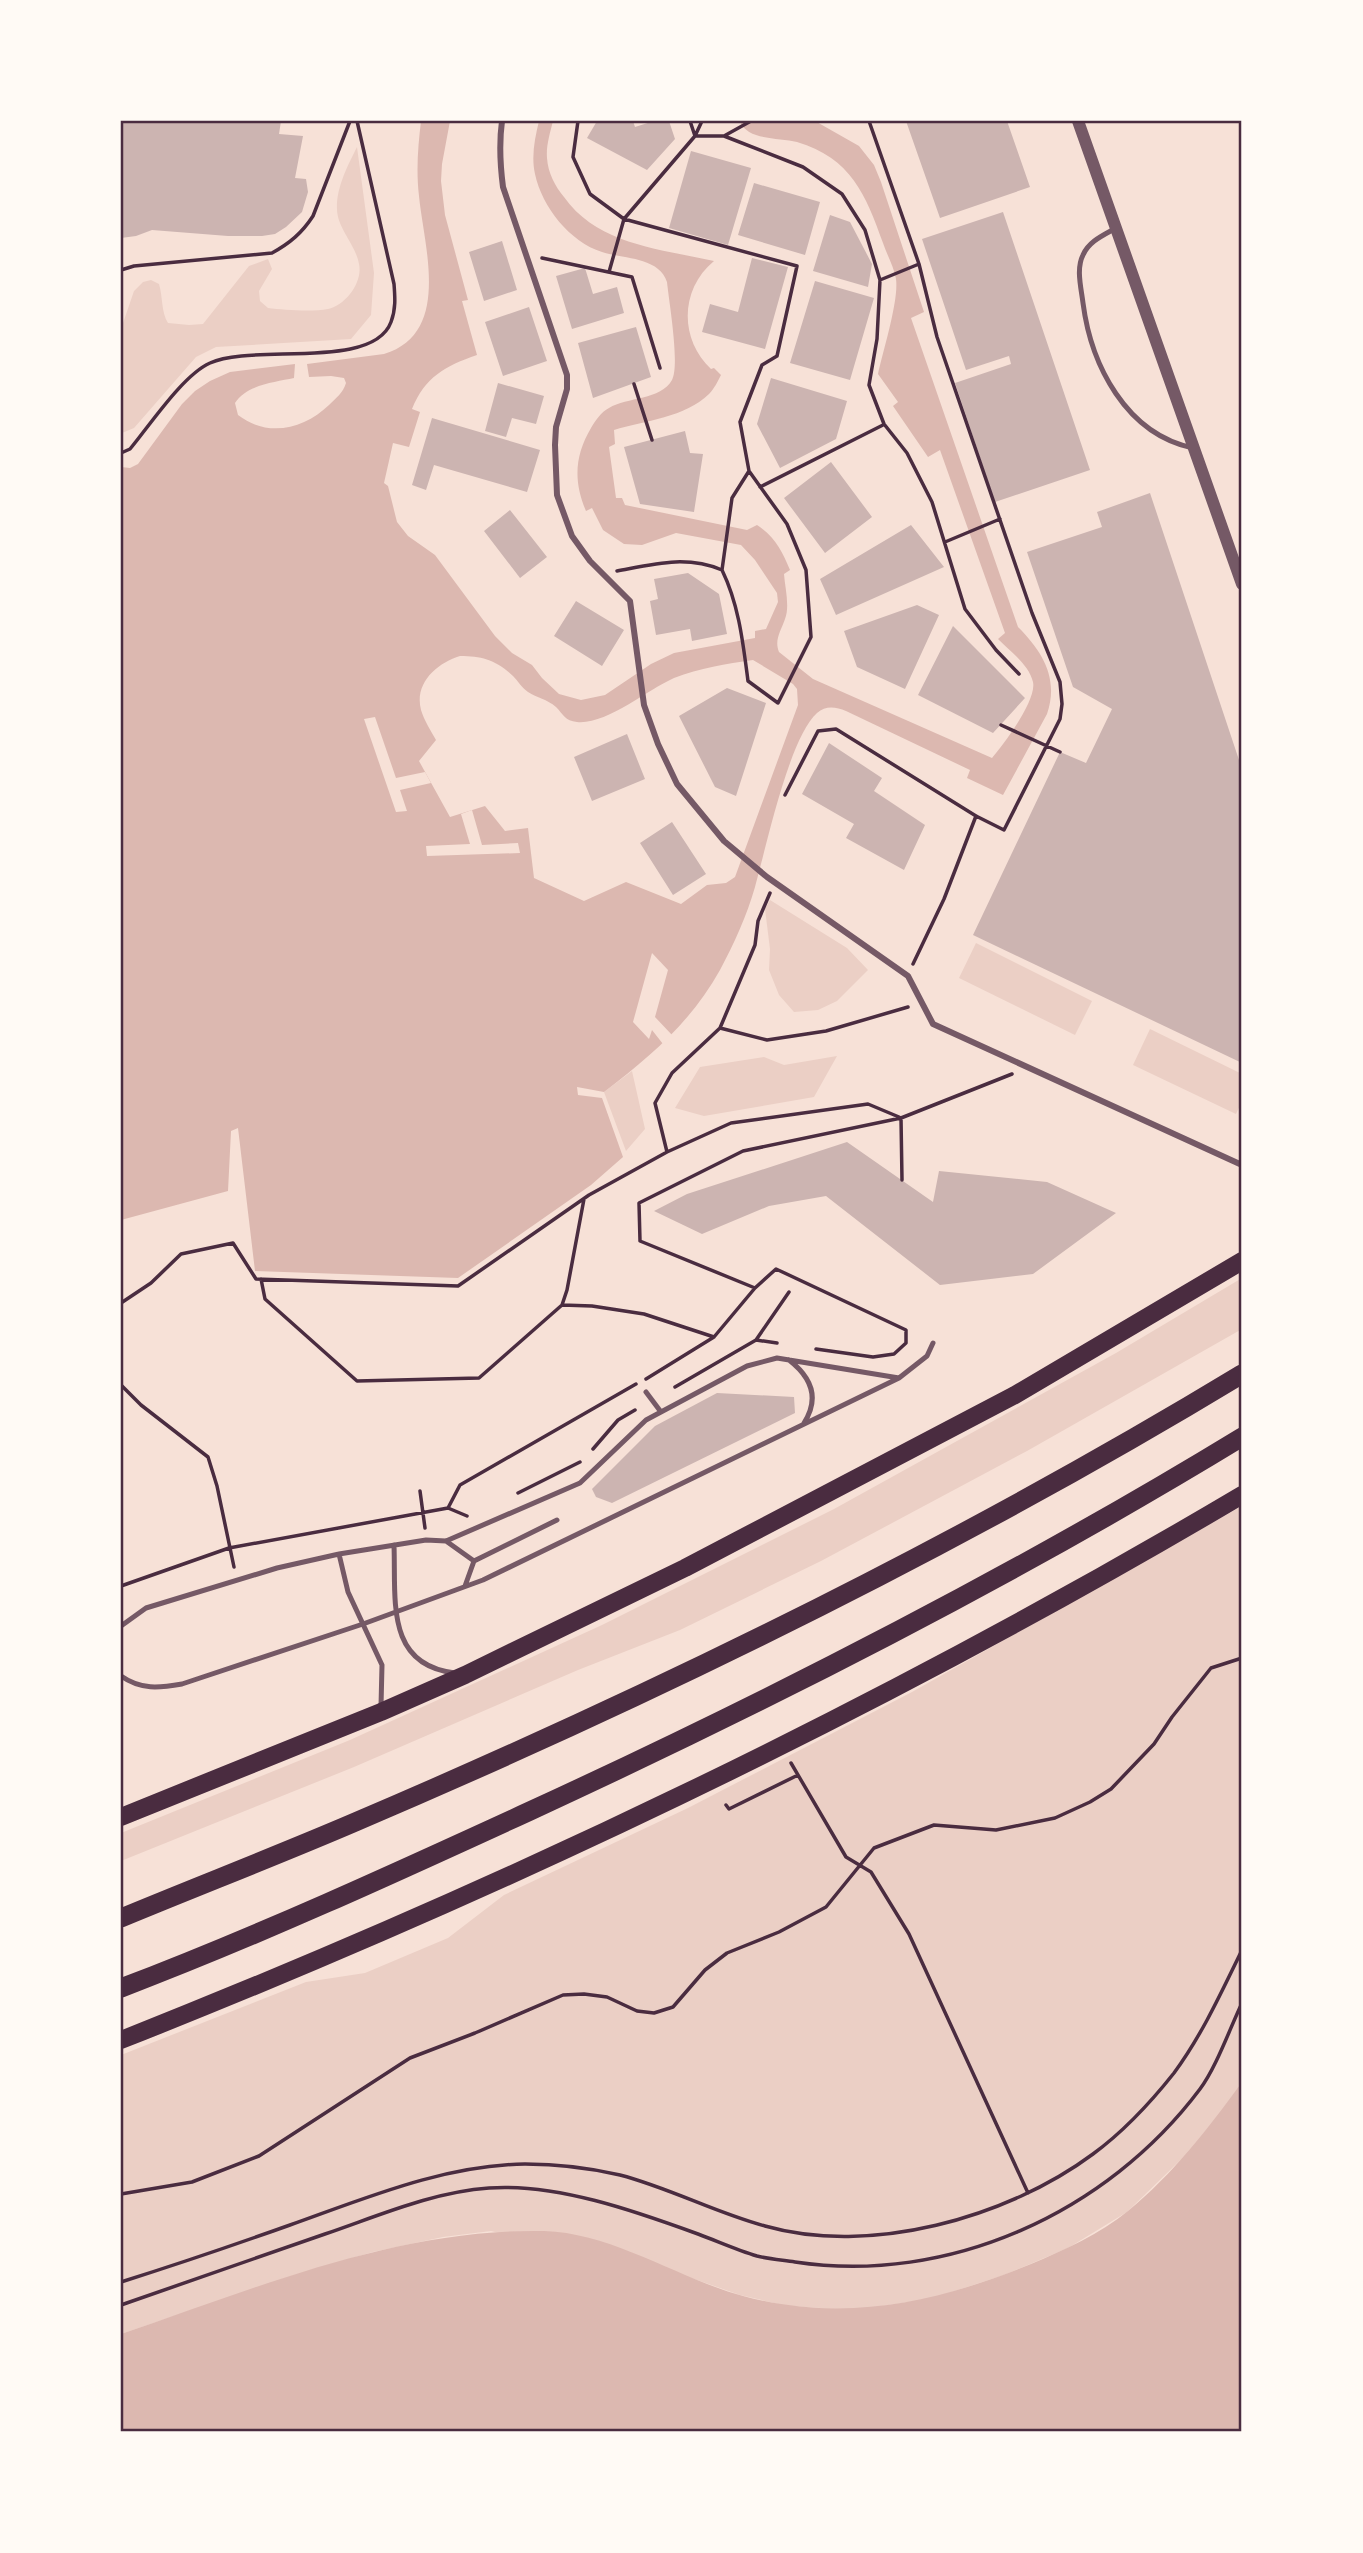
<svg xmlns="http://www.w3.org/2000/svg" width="1363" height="2553" font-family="Roboto,sans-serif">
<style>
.green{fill:#ebcfc5}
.water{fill:#dcb8b0;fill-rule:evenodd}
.pier{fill:#f7e1d7}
.building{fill:#ccb4b1}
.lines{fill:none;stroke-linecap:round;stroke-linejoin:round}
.path{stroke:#4a2c40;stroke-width:3.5}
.service{stroke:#755966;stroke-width:5}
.pedestrian{stroke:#755966;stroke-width:6}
.tertiary{stroke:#755966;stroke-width:12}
.primary{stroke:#4a2c40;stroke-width:18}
.trunk{stroke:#4a2c40;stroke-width:19}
.neatline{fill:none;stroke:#4a2c40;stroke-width:2.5}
</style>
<rect width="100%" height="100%" fill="#f7e1d7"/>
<path class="green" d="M357 147 374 273 371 315 351 339 216 347 196 357 134 428 122 433 121 329 134 291 143 282 151 280 159 284C163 297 161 312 168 323L189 325 203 324 249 266 268 259 272 269 259 291 260 301 268 308C284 310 312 312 328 309 346 305 363 282 359 264 356 245 337 228 337 209 336 188 348 165 357 147Z
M770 900 847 948 868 970 837 1001 818 1010 794 1012 779 995 769 970 770 949 765 909Z
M976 943 1092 1001 1075 1035 959 978Z
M1150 1029 1242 1074V1101L1236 1114 1133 1065Z
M837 1056 814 1097 704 1116 675 1108 700 1067 764 1057 784 1065Z
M632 1071 645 1129 626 1151 604 1092Z
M1242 1278V1329L1027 1451 821 1561 680 1630 578 1670 354 1767 121 1861V1833L350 1740 602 1625 834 1509 1116 1353Z
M1242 1506V2082L1201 2140 1127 2212 1068 2248 1004 2275 930 2299 854 2310 787 2306 740 2295 694 2279 491 2231 443 2237 373 2252 304 2272 121 2334V2055L306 1982 365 1973 448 1938 504 1895 688 1808 912 1692Z"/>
<path class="water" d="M421 121H450L442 164 441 181 445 215 468 300 462 301 477 355C445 366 425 377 412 409L420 412 409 447 393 443 384 483 388 486 397 522 408 536 435 555 495 636 512 653 532 665 542 678 559 694 581 700 605 695 651 664 674 653 755 638V631L766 629 778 602 777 593 755 560 741 545 676 533 642 545 624 544 603 530 592 508 586 511C573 481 575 455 591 428 595 421 601 412 609 408 627 397 661 400 672 380 680 365 669 302 667 282 659 257 624 259 602 252 570 242 542 207 535 174 531 156 535 138 539 121H553C550 133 546 146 547 158 548 173 555 186 564 197 598 245 661 249 714 261 680 289 679 339 711 369L714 368 721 375C718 381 714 389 709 394 686 417 644 421 614 430L615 444 609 447 616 498H622L625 505 747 530 757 525C775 537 782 551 790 570L784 574C785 588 790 606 785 619 781 631 774 640 779 652L813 679 992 758C1004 744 1037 700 1033 682 1029 665 1010 651 998 639L1005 633 940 450 928 457 893 406 898 402 878 374C883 351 899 300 896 279 894 267 887 255 883 243 866 195 851 158 797 142 779 137 747 141 740 121H815L859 146 874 165 881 182 924 312 911 318 1018 627C1043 652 1059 679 1047 714L1003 795 967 778 970 770 846 711C836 707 826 705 817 713 789 738 766 848 755 887 747 915 734 944 720 970 691 1022 651 1056 604 1092L577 1087 578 1095 602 1098 623 1157 591 1185 458 1278 255 1271 238 1128 231 1131 228 1191 121 1220V467L130 468 138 464 182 404 195 391 210 381 230 372 295 364 294 378C275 382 246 385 235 403L238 415C268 438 304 429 329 405 336 398 343 393 346 383L344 378 331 376 309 377 307 364 384 354C452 333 424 247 419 196 416 170 418 146 421 121ZM460 656C482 656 496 660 513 676 518 681 522 688 528 692 537 698 547 699 556 707 563 714 565 721 577 722 606 725 647 690 674 678 700 668 726 664 753 660L793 684 797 689 798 705 735 877 726 883 707 885 681 904 626 882 584 901 534 878 528 828 505 831 485 806 450 817 419 761 436 740C431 731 424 720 421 710 414 683 437 663 460 656Z
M1242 2082V2432H121V2334C257 2288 397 2228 544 2231 613 2233 677 2278 743 2296 845 2323 935 2303 1031 2264 1064 2250 1100 2234 1128 2211 1173 2174 1208 2129 1242 2082Z"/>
<path class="pier" d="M375 717 396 778 425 772 431 783 400 790 407 811 396 812 364 719Z
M472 810 482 845 518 843 520 853 427 856 426 846 470 844 461 814Z
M652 953 668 970 655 1017 672 1035 663 1044 652 1030 649 1039 633 1022Z"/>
<path class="building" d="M121 121H281L279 134 303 136 295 178 306 179 308 192 302 212 286 227 275 234 262 236H228L152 230 136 236 121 238Z
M597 121H633L635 127 654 121H669L675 139 647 170 587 138Z
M906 121H1007L1030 187 940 218Z
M691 151 751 168 728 245 669 228Z
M754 183 820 202 805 255 738 235Z
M1003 212 1090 470 995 502 955 383 1011 364 1009 356 966 370 922 239Z
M830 215 850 222 872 264 868 287 813 271Z
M502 241 517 290 484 301 469 252Z
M752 258 788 267 765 349 702 332 710 304 738 312Z
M585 268 593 294 617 287 624 313 572 329 556 276Z
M815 281 874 298 850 380 790 363Z
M529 307 547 361 503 376 485 322Z
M636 327 651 377 593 398 578 343Z
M771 378 847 401 836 439 780 468 757 424Z
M498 383 544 396 536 424 512 418 506 437 485 431Z
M432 418 540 450 527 492 434 465 426 490 412 485Z
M685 431 690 453 703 454 694 512 640 504 624 447Z
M831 462 872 517 825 553 784 498Z
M1150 493 1242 769V1063L973 935 1060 752 1086 763 1112 709 1073 687 1027 552 1102 527 1097 512Z
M510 510 547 557 520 578 484 531Z
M911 525 944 567 836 615 820 579Z
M688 573 719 594 727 634 692 641 690 629 656 635 650 601 658 599 654 579Z
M576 601 624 630 602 666 554 636Z
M917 605 939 615 905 689 857 667 844 631Z
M953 626 1025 698 993 733 918 695Z
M727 688 766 703 736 796 715 787 679 716Z
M627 734 645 779 592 801 574 757Z
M829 743 882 778 874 791 925 825 904 870 846 838 854 824 802 794Z
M672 822 706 874 673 895 640 843Z
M847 1142 933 1202 939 1171 1047 1182 1116 1213 1033 1274 940 1285 826 1196 769 1206 702 1234 654 1211 687 1194Z
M717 1393 794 1397 795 1413 612 1503 596 1497 592 1489 655 1426Z"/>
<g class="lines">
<path class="path" d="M578 121 573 157 590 194 624 219 797 266 777 356 762 365 740 422 749 471 787 524 806 570 811 637 778 703 748 681C743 643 739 605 722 570 686 555 654 564 617 571
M690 121 695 136H724L803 167 842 194 865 230 880 280 877 339 869 385 884 424 907 453 932 502 965 609 996 650 1019 674
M724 136 751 121
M542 258 632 277 660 368
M121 270 134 266 272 253C290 243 302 233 313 216L350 121
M609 272 624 219 695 136 702 121
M880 280 919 264
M634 384 652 440
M121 453 130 449C150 425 183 375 210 363 251 343 373 371 391 322 396 309 395 297 394 284L357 121
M760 487 883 425
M945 542 1000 519
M722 570 732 498 749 471
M1001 725 1060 752
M785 795 818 731 836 729 976 816 1004 830 1060 719 1062 704 1060 682 1032 613 937 337 919 264 869 121
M770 893 758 921 755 945 720 1028 767 1040 826 1031 908 1007
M913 964 944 899 976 816
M901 1118 902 1180
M667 1152 731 1123 868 1104 899 1117
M261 1279 265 1299 357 1381 479 1378 562 1305 567 1290 584 1199
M755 1288 776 1269 906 1330V1343L894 1354 873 1357 816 1349
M121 1303 151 1283 181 1254 233 1243 256 1279 458 1286 589 1195 667 1152 655 1103 672 1073 720 1028
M562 1305 592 1306 644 1314 714 1337
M756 1340 789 1292
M646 1379 714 1337 755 1288 640 1241 639 1203 743 1151 901 1118 1012 1074
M121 1385 141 1405 208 1457 217 1486 234 1567
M675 1387 756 1340 777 1343
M593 1449 618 1420 635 1410
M420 1491 425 1528
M518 1493 580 1462
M448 1508 460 1485 636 1384
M121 1586 229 1548 448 1508 467 1516
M791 1763 846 1857 871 1872 909 1934 1028 2193
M726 1805 729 1809 798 1775
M121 2194 192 2182 259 2156 410 2058 475 2033 563 1995 584 1994 607 1997 637 2011 654 2013 673 2007 705 1970 727 1953 779 1932 826 1907 874 1848 934 1825 996 1830 1055 1818 1090 1802 1111 1789 1154 1744 1172 1717 1211 1668 1242 1658
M121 2282C178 2264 234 2245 290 2225 366 2198 444 2165 525 2164 556 2164 590 2168 620 2175 670 2188 716 2213 765 2226 870 2256 1007 2218 1093 2154 1123 2132 1151 2102 1174 2073 1202 2035 1222 1991 1242 1950
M121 2305C189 2282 257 2258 325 2234 378 2216 432 2192 489 2188 556 2183 635 2211 698 2234 717 2241 737 2250 757 2256 769 2259 782 2260 795 2262 949 2285 1107 2213 1200 2089 1216 2068 1230 2028 1242 2003"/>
<path class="service" d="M1116 228C1104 235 1089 241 1083 255 1076 269 1081 287 1083 303 1091 365 1126 434 1193 448
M789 1360C811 1377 820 1398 804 1423
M899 1378 927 1356 933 1343
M646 1392 661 1412
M446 1541 474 1561 465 1586
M394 1545C396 1600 385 1665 455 1673
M339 1554 348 1592 382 1665 381 1706
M474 1561 557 1520
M121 1626 146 1608 277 1568 339 1554 426 1540 446 1541 580 1483 646 1420 747 1366 777 1358 899 1378 483 1580 363 1624 182 1684C159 1688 141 1690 121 1676"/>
<path class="pedestrian" d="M502 121C499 143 500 164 503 187L567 375V389L556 427 555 445 557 495 572 536 590 561 630 601 644 705 658 744 677 784 724 841 767 877 908 976 933 1024 1242 1165"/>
<path class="tertiary" d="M1078 121 1242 584"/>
<path class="primary" d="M121 1817 381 1712 465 1675 685 1568 1015 1395 1242 1261
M121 2040C508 1887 884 1707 1242 1495"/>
<path class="trunk" d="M121 1918C198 1886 276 1856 353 1823 658 1693 958 1546 1242 1374
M121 1988C260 1935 395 1873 530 1811 773 1699 1014 1576 1242 1437"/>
</g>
<rect width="1363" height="2553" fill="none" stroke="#fffaf5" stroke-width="245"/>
<rect x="122" y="122" width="1118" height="2308" class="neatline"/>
</svg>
